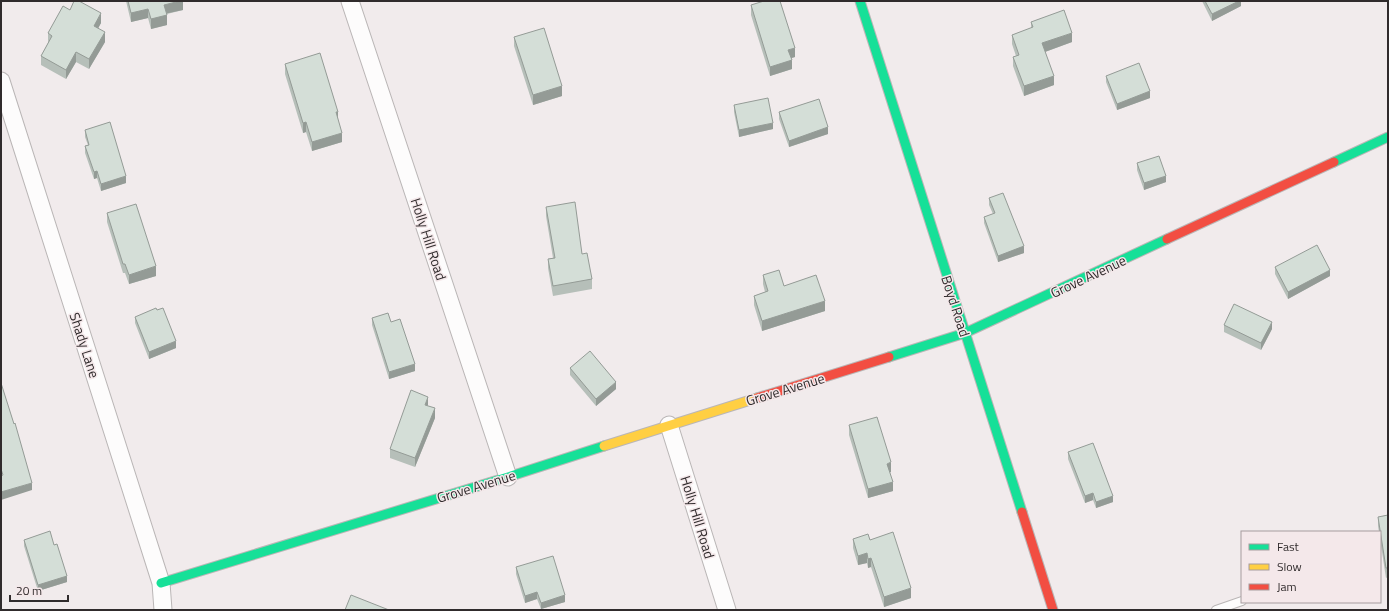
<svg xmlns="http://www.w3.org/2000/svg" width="1389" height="611" font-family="'Titillium Web',sans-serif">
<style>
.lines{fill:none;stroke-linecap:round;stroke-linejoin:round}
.lane-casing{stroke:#bab6b6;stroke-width:10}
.street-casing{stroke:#bab6b6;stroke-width:19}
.fast-casing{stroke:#bab6b6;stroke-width:11}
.slow-casing{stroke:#bab6b6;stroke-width:11}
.jam-casing{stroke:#bab6b6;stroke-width:11}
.lane{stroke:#fdfcfc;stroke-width:8}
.street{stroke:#fdfcfc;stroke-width:17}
.fast{stroke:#16e098;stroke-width:9}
.slow{stroke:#ffcf43;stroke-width:9}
.jam{stroke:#f24e42;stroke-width:9}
.wall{fill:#b6bfb9}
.shaded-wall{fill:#949b96}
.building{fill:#d4ded7;stroke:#949b96}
.labels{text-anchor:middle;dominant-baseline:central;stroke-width:3;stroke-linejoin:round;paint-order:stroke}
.street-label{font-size:14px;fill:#302b2c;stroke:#f4e8ea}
</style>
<rect width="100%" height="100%" fill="#f1ebec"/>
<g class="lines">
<defs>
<path id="lane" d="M1216 610 1242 601"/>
<path id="street" d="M350 1 508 477
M1 81 161 583 163 610
M669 425 727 610"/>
<path id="fast" d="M860 1 1022 512
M1334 162 1388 137
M889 357 965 333 1167 239
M161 583 508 477 604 446"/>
<path id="slow" d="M604 446 757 398"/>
<path id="jam" d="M1167 239 1334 162
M757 398 889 357
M1022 512 1053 610"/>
</defs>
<use href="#lane" class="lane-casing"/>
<use href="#street" class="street-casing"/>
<use href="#fast" class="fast-casing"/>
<use href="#slow" class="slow-casing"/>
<use href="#jam" class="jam-casing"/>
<use href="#lane" class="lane"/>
<use href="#street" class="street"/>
<use href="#fast" class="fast"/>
<use href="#slow" class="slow"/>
<use href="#jam" class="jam"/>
</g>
<path class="wall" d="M126 1H183V10L167 14V25L151 29 148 18 131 22Z
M1202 1H1241V6L1212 21Z
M751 5 795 57 791 58 792 69 770 76 751 15Z
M70 10 101 23 98 28 105 42 89 69 76 62 66 79 41 65V56L48 43V33Z
M1031 22 1072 42 1045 52 1054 85 1024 96 1013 66V57L1016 56 1012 44V35L1031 28Z
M514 37 562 96 533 105 514 46Z
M285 64 342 142 312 151 306 132 303 133 285 74Z
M1106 76 1150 98 1117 110 1106 82Z
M734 105 773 129 739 137 734 112Z
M779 112 828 134 789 147 779 119Z
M85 130 126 183 101 191 97 178 94 179 85 153V146L88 145 85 137Z
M1137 163 1166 182 1144 190 1137 170Z
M989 198 1024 253 998 262 984 223V217L993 214 989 205Z
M546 207 582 254 592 279V289L553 296 548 268V259L553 258 546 216Z
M107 213 156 276 129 284 125 273H123L107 222Z
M1275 267 1330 276 1288 299 1275 274Z
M763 275 784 286 825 311 762 331 754 305V296L765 292 763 284Z
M135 317 176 348 149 359 135 323Z
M372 318 391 322 415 371 389 379 372 325Z
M1224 325 1272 329 1261 350 1224 332Z
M570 368 616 389 596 406 570 375Z
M428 406 435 418 415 467 390 458V449Z
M849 425 891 472H890L893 491 868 498 849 435Z
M1068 452 1113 502 1096 508 1093 500 1085 503 1068 459Z
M1388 515V577L1386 578 1380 539V532H1379L1378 526V517Z
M853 539 870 540 911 598 884 607 871 567 868 568 867 563 858 565 853 548Z
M24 540 67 582 38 591 24 546Z
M516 567 565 602 541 609 537 599 525 603 516 574Z"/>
<path class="shaded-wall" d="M180 1H183V10L164 14V5Z
M1239 1H1241V6L1212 21V14Z
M148 9V18L131 22V13Z
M101 13V23L94 36V26Z
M167 15V25L151 29V19Z
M105 32V42L89 69V59Z
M1072 33V42L1042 53V43Z
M795 48V57L788 59V50Z
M76 52V62L66 79V70Z
M792 60V69L770 76V67Z
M1054 76V85L1024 96V86Z
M562 86V96L533 105V95Z
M1150 91V98L1117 110V104Z
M336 112H338V121Z
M306 122V132L303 133V123Z
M773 123V129L739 137V130Z
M828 127V134L789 147V141Z
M342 133V142L312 151V142Z
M97 171V178L94 179V172Z
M126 176V183L101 191V184Z
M1166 176V182L1144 190V183Z
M1024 246V253L998 262V256Z
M156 266V276L129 284V275Z
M1330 270V276L1288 299V292Z
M825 301V311L762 331V321Z
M1272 322V329L1261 350V343Z
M176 341V348L149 359V352Z
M415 364V371L389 379V372Z
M616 382V389L596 406V399Z
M428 397V406L425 405Z
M435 408V418L415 467V458Z
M891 462V472L887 473V464Z
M893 482V491L868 498V489Z
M32 483V490L1 500V492Z
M1093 493V500L1085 503V496Z
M1113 496V502L1096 508V502Z
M867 553V563L858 565V556Z
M871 558V567L868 568V559Z
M67 576V582L38 591V585Z
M911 588V598L884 607V597Z
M537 592V599L525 603V596Z
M565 595V602L541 609V603Z"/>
<path class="building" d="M74 1H79L101 13 94 26 105 32 89 59 76 52 66 70 41 56 52 36 48 33 63 6 70 10Z
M128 1H180L164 5 167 15 151 19 148 9 131 13Z
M764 1H780L795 48 788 50 792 60 770 67 751 5Z
M1205 1H1239L1212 14Z
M1064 10 1072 33 1042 43 1054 76 1024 86 1013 57 1019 55 1012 35 1033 27 1031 22Z
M544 28 562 86 533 95 514 37Z
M320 53 338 112H336L342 133 312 142 306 122 303 123 285 64Z
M1139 63 1150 91 1117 104 1106 76Z
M768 98 773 123 739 130 734 105Z
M819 99 828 127 789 141 779 112Z
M110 122 126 176 101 184 97 171 94 172 85 146 89 145 85 130Z
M1159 156 1166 176 1144 183 1137 163Z
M1003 193 1024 246 998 256 984 217 995 213 989 198Z
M575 202 582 254 587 253 592 279 553 286 548 259 555 258 546 207Z
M136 204 156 266 129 275 125 264H123L107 213Z
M1317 245 1330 270 1288 292 1275 267Z
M779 270 784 286 816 275 825 301 762 321 754 296 768 291 763 275Z
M1234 304 1272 322 1261 343 1224 325Z
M156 308 157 310 163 308 176 341 149 352 135 317Z
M388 313 391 322 400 319 415 364 389 372 372 318Z
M590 351 616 382 596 399 570 368Z
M1 383 14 424 15 423 32 483 1 492V476L3 475 1 469Z
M411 390 428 397 425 405 435 408 415 458 390 449Z
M877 417 891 462 887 464 893 482 868 489 849 425Z
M1093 443 1113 496 1096 502 1093 493 1085 496 1068 452Z
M1388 515V568H1386L1378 517Z
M50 531 54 545 57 544 67 576 38 585 24 540Z
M893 532 911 588 884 597 871 558 868 559 867 553 858 556 853 539 868 534 870 540Z
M553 556 565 595 541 603 537 592 525 596 516 567Z
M351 595 389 610H345Z"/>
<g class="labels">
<g class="street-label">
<text transform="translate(429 239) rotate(72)">Holly Hill Road</text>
<text transform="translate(1088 276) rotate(-25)">Grove Avenue</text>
<text transform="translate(956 306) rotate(72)">Boyd Road</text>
<text transform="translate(85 345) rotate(72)">Shady Lane</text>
<text transform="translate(785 389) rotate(-17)">Grove Avenue</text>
<text transform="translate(476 486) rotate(-17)">Grove Avenue</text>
<text transform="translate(698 517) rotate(73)">Holly Hill Road</text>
</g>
</g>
<rect width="1389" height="611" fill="none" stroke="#302b2c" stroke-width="4"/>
<rect x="1241" y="531" width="140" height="72" fill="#f4e8ea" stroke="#a69c9e"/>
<rect x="1249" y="544" width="20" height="6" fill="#16e098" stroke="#a69c9e"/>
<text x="1277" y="551" font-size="12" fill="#302b2c">Fast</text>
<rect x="1249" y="564" width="20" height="6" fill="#ffcf43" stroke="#a69c9e"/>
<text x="1277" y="571" font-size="12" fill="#302b2c">Slow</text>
<rect x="1249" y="584" width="20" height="6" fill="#f24e42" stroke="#a69c9e"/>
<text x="1277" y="591" font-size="12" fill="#302b2c">Jam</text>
<path d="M10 595v6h58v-6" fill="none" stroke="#302b2c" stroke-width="2"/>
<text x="16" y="595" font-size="12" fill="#302b2c" stroke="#f4e8ea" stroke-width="3" paint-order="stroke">20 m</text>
</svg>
